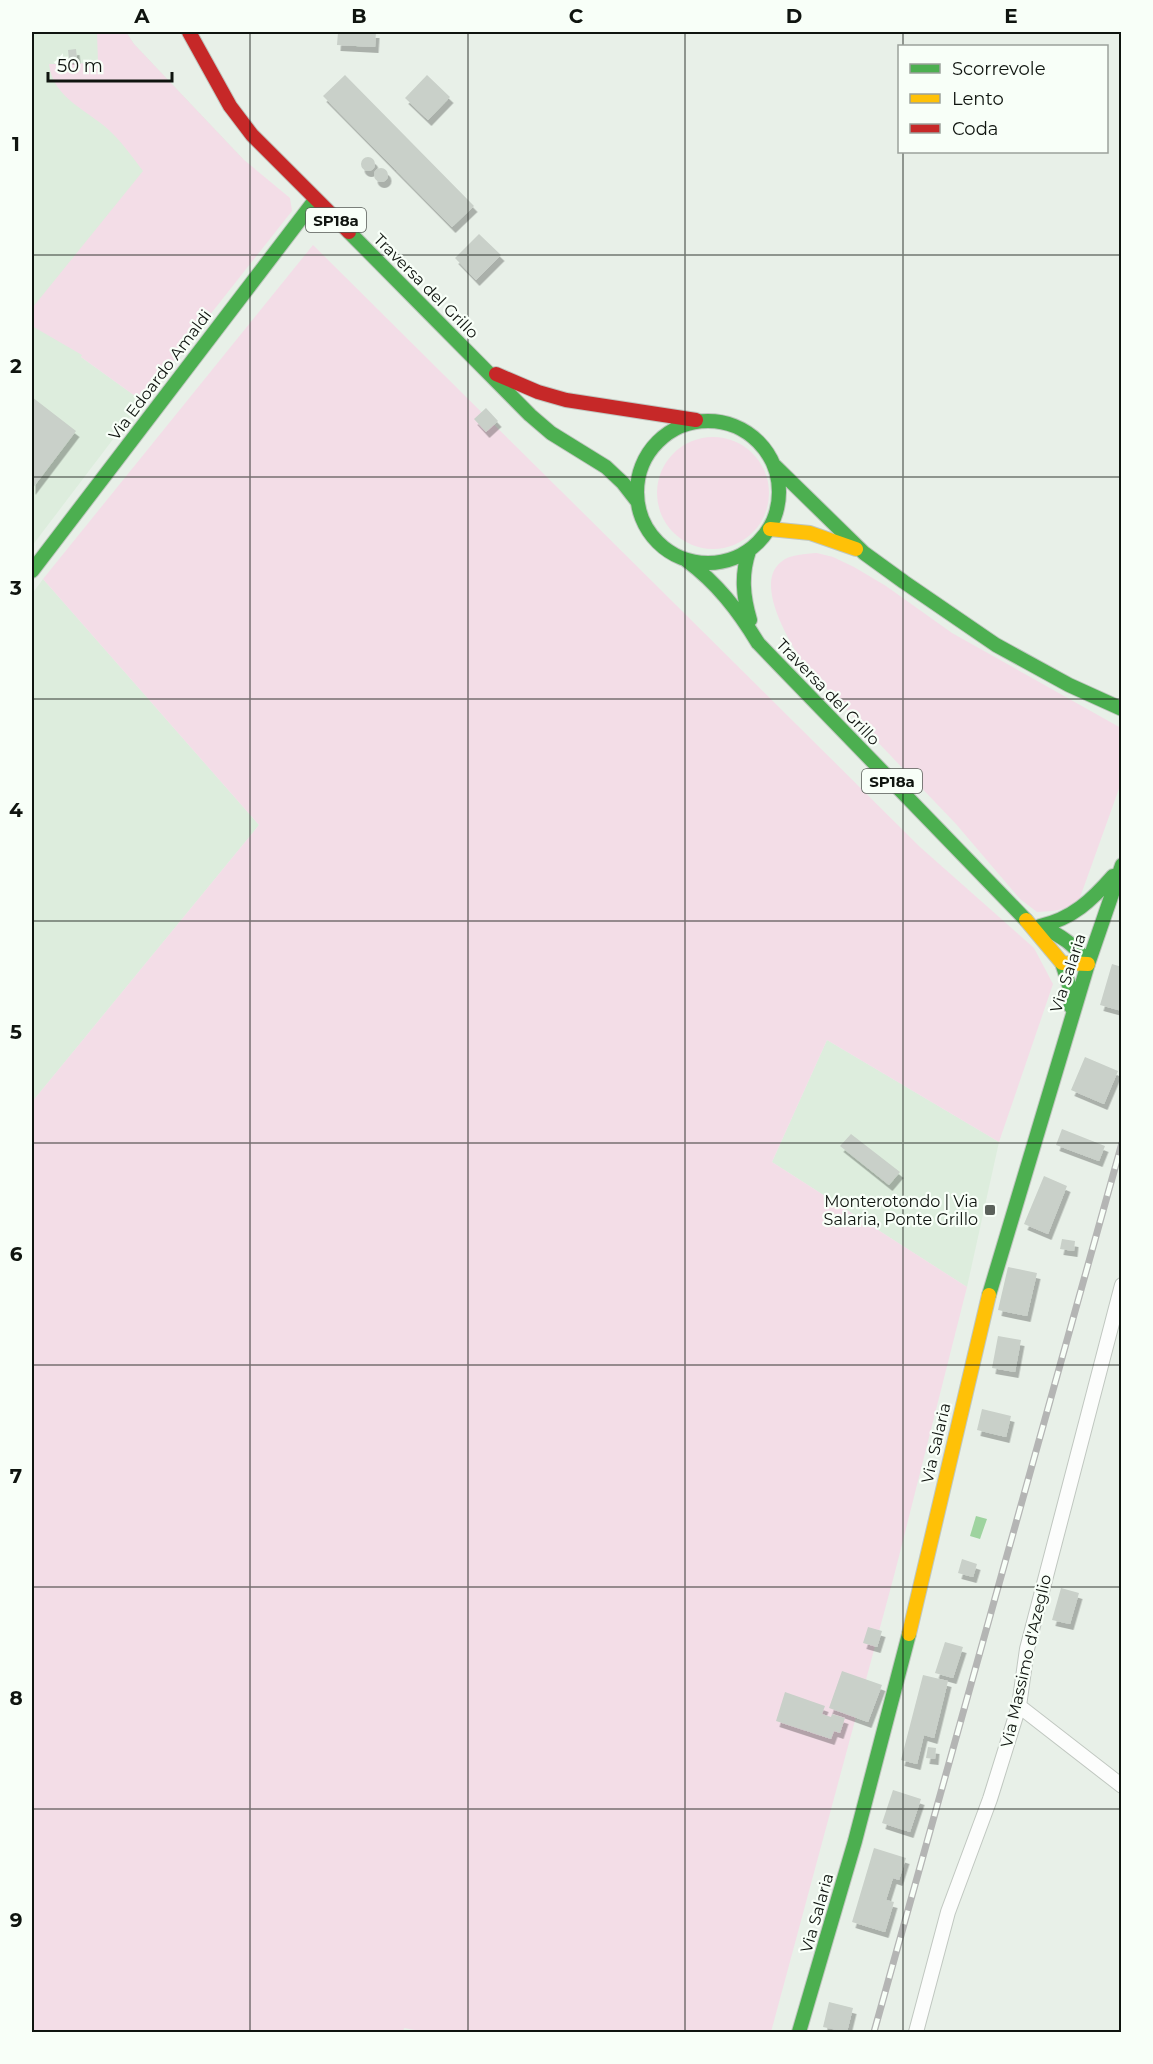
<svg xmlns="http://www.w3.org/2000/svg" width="1153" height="2064" font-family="Montserrat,sans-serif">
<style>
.built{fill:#ddeddd}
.green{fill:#f3dde7}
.water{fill:#9ed39f}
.building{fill:#c9d0c9;filter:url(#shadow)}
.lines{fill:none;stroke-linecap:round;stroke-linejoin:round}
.street-casing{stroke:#c0c7c0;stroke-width:16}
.fast-casing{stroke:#c0c7c0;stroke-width:16}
.slow-casing{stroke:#c0c7c0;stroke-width:16}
.jam-casing{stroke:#c0c7c0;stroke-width:16}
.street{stroke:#fcfdfc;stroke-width:14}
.fast{stroke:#4caf50;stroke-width:14}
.slow{stroke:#ffc107;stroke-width:14}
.jam{stroke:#c62828;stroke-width:14}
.rail-casing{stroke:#b4b5b4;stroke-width:7}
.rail{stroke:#f8fff8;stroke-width:4.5;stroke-dasharray:14;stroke-linecap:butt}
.grid{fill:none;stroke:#0f140f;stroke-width:1.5;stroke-opacity:0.55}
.poi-dot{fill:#5b615b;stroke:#f8fff8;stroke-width:2}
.labels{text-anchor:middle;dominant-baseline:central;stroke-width:4.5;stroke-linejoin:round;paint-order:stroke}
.shield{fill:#f8fff8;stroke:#555a55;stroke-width:1.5}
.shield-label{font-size:15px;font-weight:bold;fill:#0f140f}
.street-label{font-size:16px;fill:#0f140f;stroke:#f8fff8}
.poi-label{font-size:16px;fill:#0f140f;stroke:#f8fff8;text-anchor:end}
.neatline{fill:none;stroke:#0f140f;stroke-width:2}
.grid-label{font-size:20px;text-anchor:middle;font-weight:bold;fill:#0f140f}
</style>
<defs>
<filter id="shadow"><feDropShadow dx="3.5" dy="6" stdDeviation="0" flood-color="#0004"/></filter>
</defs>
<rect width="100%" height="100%" fill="#e8f0e8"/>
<path class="built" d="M32 32H126L134 44 243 159 81 357 142 401 32 546Z
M43 579 259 825 32 1102V594Z
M827 1040 999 1142 967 1287 772 1162Z"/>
<path class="green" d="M97 32H126L134 44 243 159 290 198 292 211 142 401 81 357 82 355 32 326 33 307 143 171C134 159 124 145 113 134 91 111 53 100 49 64L98 63Z
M313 245 920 847 1034 948 1053 984 999 1142 827 1040 772 1162 967 1287 895 1572 771 2032H426L404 2028 403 2032H32V1102L259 825 43 579Z
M657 493a56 56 0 1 1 112 0a56 56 0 1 1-112 0Z
M817 553 833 557 854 567 886 586 952 633 1121 728V783L1077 906 1053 911 1037 912 1020 899 956 824 805 666C791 644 753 584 781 562 790 554 806 554 817 553Z"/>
<path class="water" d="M976 1516 987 1519 980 1539 970 1536Z"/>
<path class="building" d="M338 32H376L375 47 337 45Z
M76 49 77 58 69 59 68 50Z
M345 75 474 206 452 227 323 96Z
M427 75 450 97 428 120 405 98Z
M361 164a7 7 0 1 1 14 0a7 7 0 1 1-14 0Z
M374 175a7 7 0 1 1 14 0a7 7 0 1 1-14 0Z
M479 234 501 255 476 280 455 258Z
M32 397 76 431 32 489Z
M486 408 498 421 486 432 474 419Z
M1112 964 1122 967V1011L1100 1005Z
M1085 1057 1118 1071 1104 1104 1071 1090Z
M1062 1129 1105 1146 1099 1161 1056 1145Z
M851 1134 900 1172 889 1185 840 1146Z
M1044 1176 1067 1186 1048 1234 1024 1224Z
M1062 1239 1075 1241 1074 1251 1060 1249Z
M1008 1267 1037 1273 1027 1316 998 1310Z
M998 1336 1021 1340 1015 1372 992 1368Z
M982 1409 1011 1416 1006 1437 977 1430Z
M962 1559 977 1564 973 1577 958 1573Z
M1061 1588 1079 1593 1070 1624 1052 1620Z
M868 1627 882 1631 877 1647 863 1643Z
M945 1642 963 1647 953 1678 935 1673Z
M842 1671 882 1685 868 1722 829 1708Z
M923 1675 948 1681 934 1738 924 1735 917 1764 901 1760Z
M785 1692 825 1706 822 1714 831 1717 832 1714 845 1718 840 1733 834 1731 831 1739 776 1721Z
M928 1747 936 1748 935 1759 926 1758Z
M893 1790 921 1799 910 1832 882 1823Z
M874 1848 906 1858 899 1880 893 1878 886 1900 894 1902 885 1932 852 1922Z
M829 2002 853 2008 847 2032 823 2027Z"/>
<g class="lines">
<defs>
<path id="street" d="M1019 1706 1122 1786
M916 2032 948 1912 990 1799 1019 1706 1027 1649 1122 1285"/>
<path id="fast" d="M349 232 530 415 551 433 606 467 623 483 637 501
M637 492a71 71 0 1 1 142 0a71 71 0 1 1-142 0Z
M775 466 864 553 904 582 996 645 1069 685 1122 709
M749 551C741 575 743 596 750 620
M686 560C717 583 738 610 758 643L1026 920
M32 571 315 200
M1040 926C1072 919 1092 900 1113 876
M1040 926C1060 935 1076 945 1088 964
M1062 963 1069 985 1071 1007
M1088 964 1122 865
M989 1295 1088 964
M799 2032 855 1841 909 1634"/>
<path id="slow" d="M770 529 810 533 856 549
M1026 920 1062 963 1088 964
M909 1634 989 1295"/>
<path id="jam" d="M189 32 230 106 252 135 349 232
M496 374 538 392 566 400 696 420"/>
</defs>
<use href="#street" class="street-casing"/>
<use href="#fast" class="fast-casing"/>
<use href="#slow" class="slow-casing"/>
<use href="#jam" class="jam-casing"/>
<use href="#street" class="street"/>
<use href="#fast" class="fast"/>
<use href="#slow" class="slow"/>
<use href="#jam" class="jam"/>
<defs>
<path id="rail" d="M874 2032 1122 1143"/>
</defs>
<use href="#rail" class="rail-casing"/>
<use href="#rail" class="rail"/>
</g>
<path class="grid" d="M250 32V2032M468 32V2032M685 32V2032M903 32V46M903 152V2032M32 255H1122M32 477H1122M32 699H1122M32 921H1122M32 1143H1122M32 1365H1122M32 1587H1122M32 1809H1122"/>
<rect class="poi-dot" x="984" y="1204" width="12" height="12" rx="3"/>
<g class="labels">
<g class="shield">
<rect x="306" y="208" width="60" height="24" rx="4.5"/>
<rect x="862" y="769" width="60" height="24" rx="4.5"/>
</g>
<g class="shield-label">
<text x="336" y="220">SP18a</text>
<text x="892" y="781">SP18a</text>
</g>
<g class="street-label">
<text transform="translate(426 286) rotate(45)">Traversa del Grillo</text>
<text transform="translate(160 375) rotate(-53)">Via Edoardo Amaldi</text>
<text transform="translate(828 692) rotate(46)">Traversa del Grillo</text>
<text transform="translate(1068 973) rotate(-72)">Via Salaria</text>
<text transform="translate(936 1443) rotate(-77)">Via Salaria</text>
<text transform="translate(1026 1661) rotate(-77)">Via Massimo d'Azeglio</text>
<text transform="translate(817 1913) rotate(-74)">Via Salaria</text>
</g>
<g class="poi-label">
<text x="978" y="1201">Monterotondo | Via<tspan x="978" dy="18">Salaria, Ponte Grillo</tspan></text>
</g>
</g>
<rect width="1153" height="2064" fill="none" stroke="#f8fff8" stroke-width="66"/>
<rect x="898" y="45" width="210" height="108" fill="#f8fff8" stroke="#9ba19b" stroke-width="1.5"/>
<rect x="910" y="64" width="30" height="9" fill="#4caf50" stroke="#9ba19b" stroke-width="1.5"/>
<text x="952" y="75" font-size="18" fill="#0f140f">Scorrevole</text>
<rect x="910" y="94" width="30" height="9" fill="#ffc107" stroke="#9ba19b" stroke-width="1.5"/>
<text x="952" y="105" font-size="18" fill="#0f140f">Lento</text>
<rect x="910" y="124" width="30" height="9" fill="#c62828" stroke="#9ba19b" stroke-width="1.5"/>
<text x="952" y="135" font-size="18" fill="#0f140f">Coda</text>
<path d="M48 72v9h124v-9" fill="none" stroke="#0f140f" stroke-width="3"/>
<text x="57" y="72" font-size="18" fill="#0f140f" stroke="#f8fff8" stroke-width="4.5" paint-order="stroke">50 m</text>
<rect x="33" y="33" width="1087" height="1998" class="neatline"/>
<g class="grid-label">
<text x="142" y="23">A</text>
<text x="359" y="23">B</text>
<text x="576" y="23">C</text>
<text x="794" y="23">D</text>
<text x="1011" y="23">E</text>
<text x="16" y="151">1</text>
<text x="16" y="373">2</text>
<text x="16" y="595">3</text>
<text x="16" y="817">4</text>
<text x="16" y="1039">5</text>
<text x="16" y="1261">6</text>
<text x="16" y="1483">7</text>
<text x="16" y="1705">8</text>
<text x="16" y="1927">9</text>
</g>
</svg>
